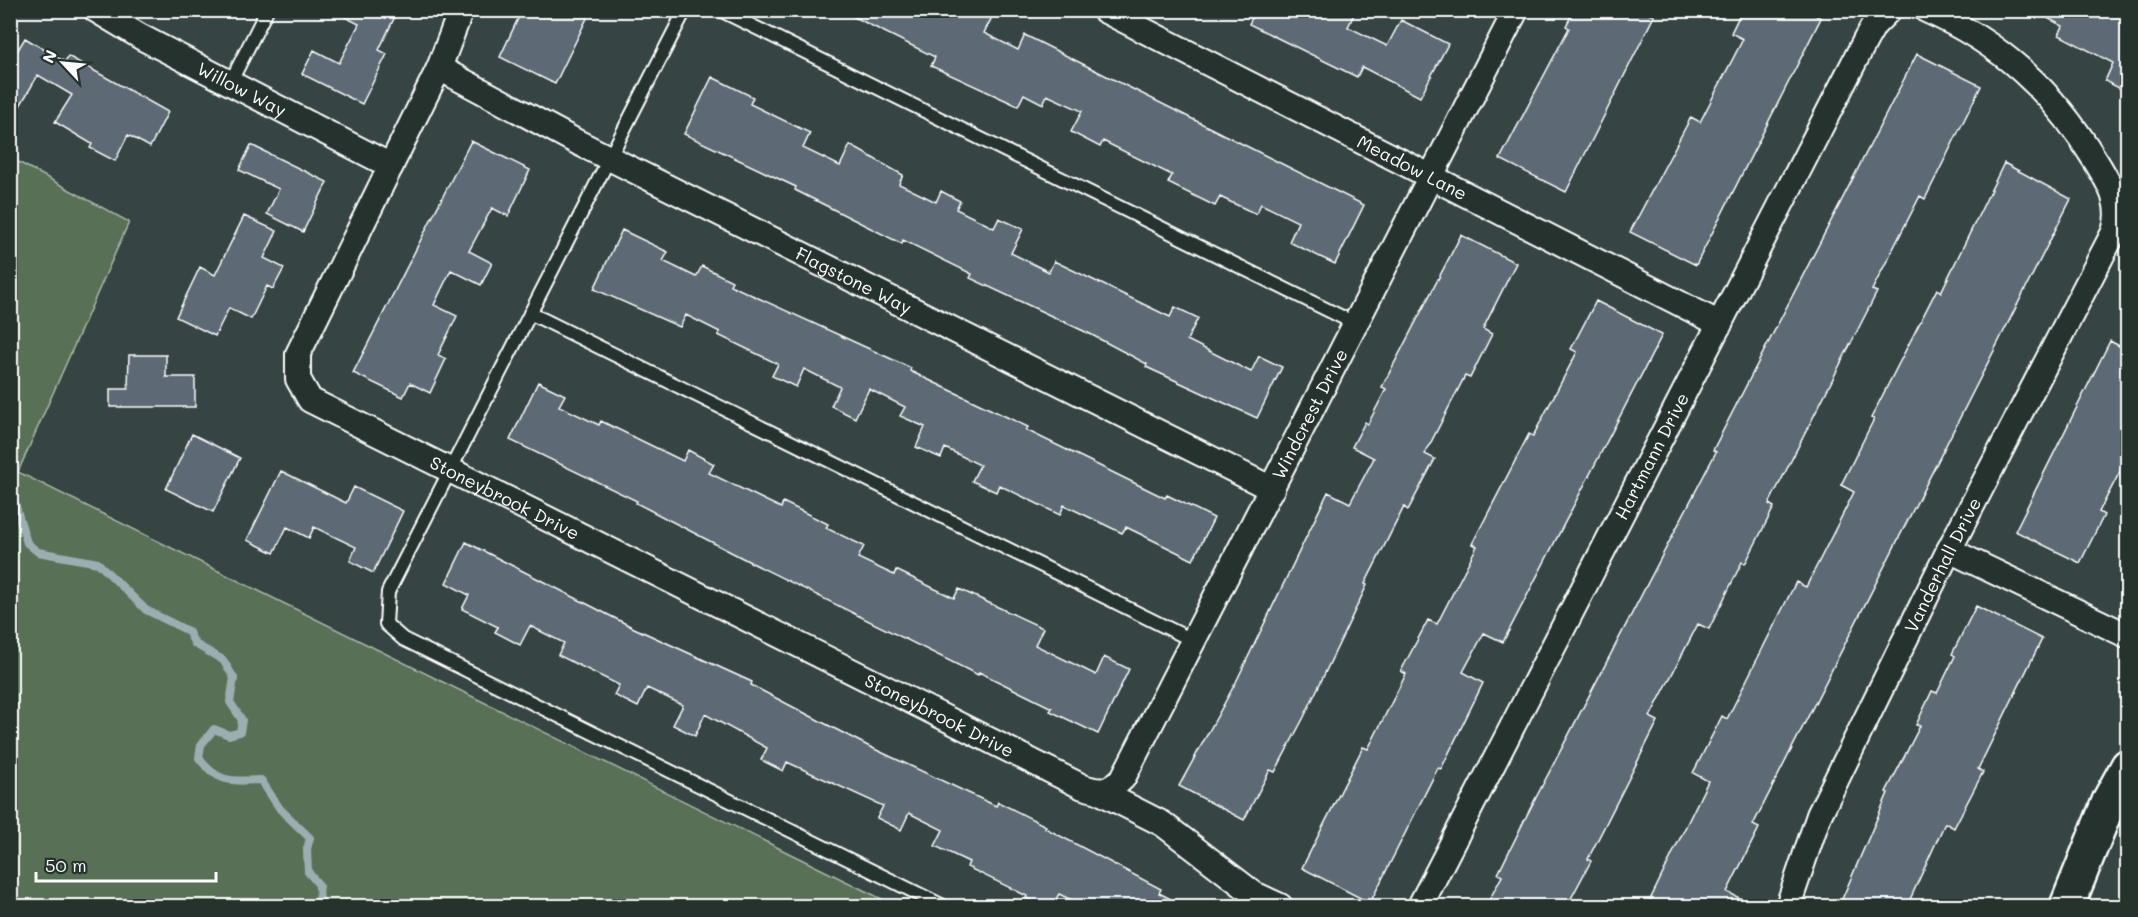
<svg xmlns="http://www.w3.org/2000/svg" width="2138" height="917" font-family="Mali,sans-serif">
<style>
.green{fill:#587157;stroke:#acb8ab;stroke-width:1.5}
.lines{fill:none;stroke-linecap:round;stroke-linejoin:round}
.stream{stroke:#9daeb2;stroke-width:8}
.building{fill:#5d6b75;stroke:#fff;stroke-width:1.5}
.lane-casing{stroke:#fff;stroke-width:16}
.street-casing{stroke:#fff;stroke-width:28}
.secondary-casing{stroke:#fff;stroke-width:38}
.lane{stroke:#26332d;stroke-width:12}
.street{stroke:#26332d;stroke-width:24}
.secondary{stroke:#26332d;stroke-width:33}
.labels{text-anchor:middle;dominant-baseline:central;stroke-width:6;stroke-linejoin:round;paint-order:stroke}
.street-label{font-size:18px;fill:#fff;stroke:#26332d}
</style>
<rect width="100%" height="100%" fill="#364443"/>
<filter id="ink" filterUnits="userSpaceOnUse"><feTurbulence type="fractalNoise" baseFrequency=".0167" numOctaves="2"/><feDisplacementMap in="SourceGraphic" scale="12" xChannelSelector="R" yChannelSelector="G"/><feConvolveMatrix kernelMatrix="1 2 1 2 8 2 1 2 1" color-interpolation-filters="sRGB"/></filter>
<g filter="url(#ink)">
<path class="green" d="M11 158 129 222 18 472 896 906H11Z"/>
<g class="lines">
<path class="stream" d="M10 487 27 543 38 552 98 563 146 610 188 631 195 644 223 660 234 678 230 702 242 720 240 732 229 735 214 729 201 745 199 758C218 784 232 781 261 780L280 809 310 838 307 849 308 872 319 885 320 906"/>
</g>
<path class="building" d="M331 10H398L379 50 387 54 362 104 302 74 314 50 339 63 359 24Z
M522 10H591L555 84 500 57Z
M840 10H978L992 17 984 33 1018 50 1025 35 1364 205 1335 264 1289 242 1298 222 1261 204 1256 214 1220 197 1215 206 1168 183 1172 175 1103 141 1100 147 1071 132 1082 111 1047 95 1043 104 1024 94 1018 106 931 66 935 57Z
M1256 10H1356L1348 27 1387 46 1401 20 1448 44 1420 97 1362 67 1357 77 1249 24Z
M1574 10H1643L1654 16 1566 192 1500 159 1569 28 1566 26Z
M1742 10H1805L1821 18 1696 265 1630 232 1691 117 1700 122 1743 39 1731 33Z
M2032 10H2127V92L2105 81 2113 63 2059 35 2063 26Z
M25 38 65 62 68 56 168 112 150 147 128 135 115 161 90 148 92 144 55 122 72 95 38 75 10 123V63Z
M1917 54 1981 86 1925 199 1920 196 1872 290 1877 292 1769 504 1774 507 1745 564 1742 562 1709 629 1698 624 1650 717 1658 721 1588 859 1591 861 1567 906H1486L1502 876 1498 874 1529 811 1716 452 1713 450Z
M712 77 753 97 750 104 810 133 803 148 840 166 850 145 903 175 899 184 936 202 941 191 960 201 956 209 994 228 999 218 1023 229 1011 253 1049 272 1054 261 1170 317 1175 307 1198 318 1187 340 1251 372 1259 356 1282 367 1257 418 1146 367 1147 364 1090 334 970 278 972 274 903 240 902 244 795 190 796 187 684 134Z
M471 141 530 170 508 216 492 208 469 251 492 263 481 285 451 270 434 305 457 316 438 355 446 359 430 393 410 383 403 397 353 373Z
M251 145 327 182 303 232 267 214 279 189 239 170Z
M2004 163 2071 199 1753 825 1759 828 1727 892 1756 906H1647L1708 781 1693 773 1722 716 1727 719 1796 582 1806 587 1854 492 1841 485 1874 419 1871 418 1937 289 1941 292Z
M244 216 277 231 264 258 284 268 273 289 267 286 251 319 229 308 215 336 176 317 200 267 215 275Z
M622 230 668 252 663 261 696 277 702 266 732 281 730 285 911 368 910 371 1028 427 1026 430 1165 498 1167 495 1214 518 1193 560 1126 527 1122 533 1064 505 1060 515 999 485 996 492 972 481 980 465 945 448 941 458 916 447 925 427 900 416 905 407 869 389 855 418 831 406 840 387 804 369 796 387 772 376 778 364 718 335 720 332 686 315 680 327 594 289Z
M1461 235 1516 263 1483 329 1492 334 1470 378 1465 376 1425 454 1435 459 1408 510 1404 507 1365 584 1367 585 1304 717 1275 772 1270 770 1244 820 1179 786 1236 682 1328 492 1350 503 1374 458 1352 447 1365 422 1368 424 1386 389 1382 387Z
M1596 301 1662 335 1503 642 1484 633 1463 672 1483 683 1441 769 1438 768 1370 903 1302 868 1363 747 1368 749 1406 674 1401 671 1428 620 1437 624 1477 546 1472 544 1529 434 1533 436 1577 352 1571 349Z
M2110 341 2127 350V458L2099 512 2104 515 2080 563 2015 531Z
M129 355H166V377H195V407H110V389H128Z
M538 382 565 395 559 406 599 425 601 421 683 461 688 450 714 464 709 473 781 508 783 502 828 524 826 528 864 546 858 558 894 575 896 570 954 598 959 589 1043 628 1035 645 1096 675 1104 657 1129 669 1098 734 1050 711 1052 708 979 672 978 675 754 564 636 503 637 501 510 440Z
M192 434 240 458 213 512 166 489Z
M281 471 346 503 354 487 403 511 373 573 350 561 356 547 314 527 309 538 287 527 274 553 247 540Z
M466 542 634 628 752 682 751 685 868 746 996 806 998 802 1046 826 1045 828 1161 889 1159 893 1184 906H1084L1059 894 1052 906H1043L1026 898 1027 896 967 867 969 862 935 846 943 830 909 813 901 830 877 818 883 806 787 762 783 771 761 760 767 748 705 714 695 736 673 725 683 705 647 688 638 707 614 695 619 685 558 655 564 643 530 626 520 645 495 632 498 627 462 609 469 595 446 583Z
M1976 606 2042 639 1978 769 1983 772 1954 828 1945 823 1907 906H1839L1888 793 1886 792 1920 726 1916 725 1932 691 1937 693 1955 656 1952 654Z"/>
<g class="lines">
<defs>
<path id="lane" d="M685 10 388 592 386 624 403 639 943 906
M720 10 1356 324
M230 83 267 10
M530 313 1194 641"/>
<g id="street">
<path id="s1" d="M96 10 141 37 391 166"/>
<path id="s2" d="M461 10 439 68 298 354V379L310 400 1083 787C1102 793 1109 792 1123 778L1516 10"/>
<path id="s3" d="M1104 10 1720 324"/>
<path id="s4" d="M439 68 577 142 1272 489"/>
<path d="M1949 550 2128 636"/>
<path d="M1100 792 1163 824 1254 894 1280 906"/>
<path id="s5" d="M1420 906 1866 39 1874 25 1889 10"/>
<path id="s6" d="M1788 906 1819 815 1949 550 2114 232C2123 205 2110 184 2095 160 2053 91 2001 43 1926 10"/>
</g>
<path id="secondary" d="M2067 906 2110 799 2128 766"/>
</defs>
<use href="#lane" class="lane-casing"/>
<use href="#street" class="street-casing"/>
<use href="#secondary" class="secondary-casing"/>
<use href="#lane" class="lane"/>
<use href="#street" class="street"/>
<use href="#secondary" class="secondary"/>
</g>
</g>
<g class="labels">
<g class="street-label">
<text stroke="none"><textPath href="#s1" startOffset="166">Willow Way</textPath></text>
<text stroke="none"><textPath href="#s3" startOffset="346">Meadow Lane</textPath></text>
<text stroke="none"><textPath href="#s4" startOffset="466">Flagstone Way</textPath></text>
<text stroke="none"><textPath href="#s2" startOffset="1748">Windcrest Drive</textPath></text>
<text stroke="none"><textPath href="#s5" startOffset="506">Hartmann Drive</textPath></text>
<text stroke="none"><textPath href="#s2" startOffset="648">Stoneybrook Drive</textPath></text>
<text stroke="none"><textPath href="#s6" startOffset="375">Vanderhall Drive</textPath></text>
<text stroke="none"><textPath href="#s2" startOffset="1134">Stoneybrook Drive</textPath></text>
</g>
</g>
<rect width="2138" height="917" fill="none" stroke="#26332d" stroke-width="36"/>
<rect x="18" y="18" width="2102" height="881" fill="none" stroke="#fff" stroke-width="2" filter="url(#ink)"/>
<g transform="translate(63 63) rotate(296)" stroke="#26332d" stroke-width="4.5" paint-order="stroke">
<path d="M0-4.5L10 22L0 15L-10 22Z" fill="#ffffff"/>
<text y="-9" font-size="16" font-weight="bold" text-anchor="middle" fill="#ffffff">N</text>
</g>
<path d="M36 872v9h180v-9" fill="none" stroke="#ffffff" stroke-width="3"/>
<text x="45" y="872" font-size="18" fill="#ffffff" stroke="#26332d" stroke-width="4.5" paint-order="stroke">50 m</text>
</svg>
